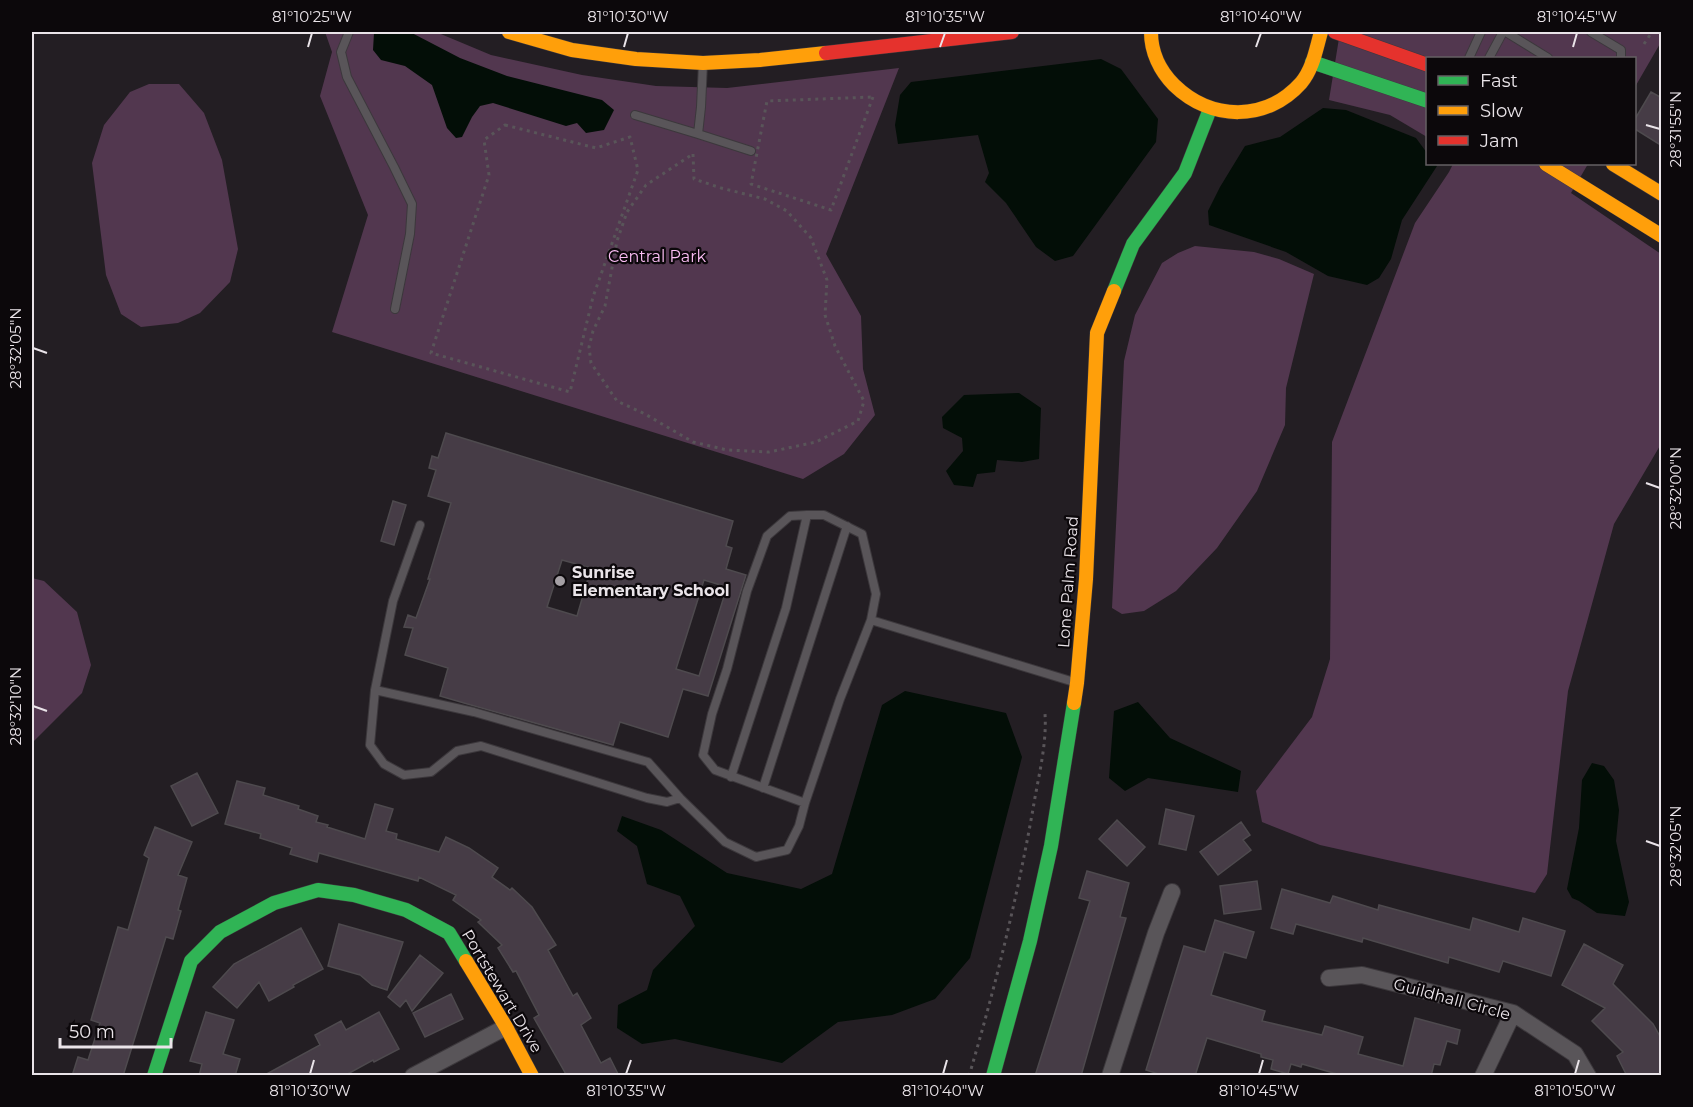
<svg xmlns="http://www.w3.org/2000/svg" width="1693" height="1107" font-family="Montserrat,sans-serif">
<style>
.green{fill:#52374f}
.water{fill:#030e07}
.building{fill:#463c46;stroke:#4e4a4e;stroke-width:1.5;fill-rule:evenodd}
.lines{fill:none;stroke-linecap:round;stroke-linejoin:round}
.lane-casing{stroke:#3c383c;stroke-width:10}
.street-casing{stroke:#3c383c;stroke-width:18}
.fast-casing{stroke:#3c383c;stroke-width:15}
.slow-casing{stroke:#3c383c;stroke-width:15}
.jam-casing{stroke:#3c383c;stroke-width:15}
.path{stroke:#595559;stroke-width:3;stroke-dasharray:3 4.5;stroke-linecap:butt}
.lane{stroke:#595559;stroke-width:8}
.street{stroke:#595559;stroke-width:16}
.fast{stroke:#30b455;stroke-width:14}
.slow{stroke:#ff9f0a;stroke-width:14}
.jam{stroke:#e5322d;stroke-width:14}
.ticks{fill:none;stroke:#eae4e9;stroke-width:2}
.poi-dot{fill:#a49fa4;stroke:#0c080b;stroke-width:2}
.labels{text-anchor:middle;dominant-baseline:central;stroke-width:4.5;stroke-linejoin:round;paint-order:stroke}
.park-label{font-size:16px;fill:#fcbef5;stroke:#0c080b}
.poi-label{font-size:16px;font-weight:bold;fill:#eae4e9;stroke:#0c080b;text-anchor:start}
.street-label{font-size:16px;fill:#eae4e9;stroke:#0c080b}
.neatline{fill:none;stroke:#eae4e9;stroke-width:2}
.ticks-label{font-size:15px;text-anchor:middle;fill:#eae4e9}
</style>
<rect width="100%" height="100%" fill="#231e23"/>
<path class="green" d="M325 32H436L491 55 582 75 656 86 727 88 899 68 826 254 861 316 863 369 875 415 844 454 803 479 332 332 368 215 320 96 332 52Z
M1340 32H1661V42L1635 87 1634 58H1428L1427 137 1390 115 1329 100Z
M149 84H179L204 113 222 160 238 249 230 282 200 313 178 323 141 327 121 314 106 275 92 163 104 125 130 92Z
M1453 164H1588L1571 193 1661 254V444L1614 524 1568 691 1547 874 1535 893 1320 845 1262 822 1256 791 1312 717 1330 659 1332 442 1415 223 1449 172Z
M1195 246 1254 252 1279 259 1314 274 1286 388 1285 425 1257 491 1217 548 1176 591 1144 611 1122 614 1112 608 1124 361 1135 315 1162 263 1178 253Z
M32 578 44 581 77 612 91 665 82 693 32 743Z"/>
<path class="water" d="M376 32H410L460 58 507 76 602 100 614 110 604 130 586 133 577 123 566 126 493 103 480 106 472 117 462 137 456 138 447 128 432 85 405 66 381 60 373 50 374 33Z
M1101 59 1121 69 1158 119 1156 142 1073 256 1055 261 1036 247 1006 203 985 182 989 173 978 135 898 144 895 125 900 95 911 82Z
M1323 108 1346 110 1416 138 1427 153 1428 164H1435L1437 166 1402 220 1391 259 1379 278 1367 285 1328 276 1286 252 1209 225 1208 211 1220 187 1245 146 1280 137Z
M1019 393 1041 408 1039 459 1022 462 997 460 995 472 977 474 973 487 954 485 946 471 963 451 962 438 943 428 942 417 964 395Z
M905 691 1006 713 1022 757 970 958 935 999 892 1015 838 1022 782 1063 675 1039 642 1044 617 1028 618 1005 647 990 653 970 695 926 680 896 647 884 637 846 617 831 622 816 661 830 727 873 801 889 832 874 882 705Z
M1138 702 1170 738 1241 771 1238 792 1148 778 1125 791 1109 778 1114 711Z
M1592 763 1604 766 1614 780 1619 810 1616 841 1629 902 1625 916 1597 913 1579 901 1572 898 1567 889 1579 828 1582 780Z"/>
<path class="building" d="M1651 92 1662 98V146L1635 129V119Z
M446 433 733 521 726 546 732 548 726 569 746 575 708 696 683 689 668 737 620 722 613 745 464 703 440 696 448 668 405 655 413 628 404 627 408 615 416 618 430 579H428L451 503 428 496 436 470 429 468 432 456 438 458ZM562 560 591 568 577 616 547 607ZM704 580 727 587 699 676 676 669Z
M393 501 406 505 394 545 381 541Z
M197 773 218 813 192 826 171 786Z
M237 781 265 788 263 795 299 806 298 809 318 816 316 822 328 825 327 827 365 839 375 804 393 809 386 831 397 834 396 839 439 852 446 837 469 848 498 868 492 877 510 890 512 888 532 907 556 945 548 950 573 996 577 993 591 1018 581 1025 601 1063 610 1058 619 1076H567L534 1018 539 1015 516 971 513 972 498 948 502 945 478 922 481 920 453 900 456 895 419 877 418 881 319 853 317 862 290 854 292 848 260 838 261 834 225 824Z
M1166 809 1194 816 1186 850 1159 844Z
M1117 820 1145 847 1127 866 1099 839Z
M1241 822 1250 835 1243 840 1251 850 1218 875 1200 852Z
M155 827 192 842 178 875 187 878 178 910 181 911 173 939 166 937 123 1076H72L78 1057 88 1060 100 1023 91 1020 118 927 128 930 149 858 144 855Z
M1087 871 1129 883 1120 917 1126 918 1081 1076H1035L1090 901 1079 898Z
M1257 881 1261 909 1224 914 1220 886Z
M1282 889 1330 903 1333 896 1378 910 1379 905 1470 930 1473 918 1519 932 1523 918 1565 931 1551 976 1503 961 1499 972 1449 957 1448 963 1363 938 1362 942 1296 924 1293 934 1271 928Z
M1215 920 1254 932 1246 958 1224 952 1211 995 1265 1011 1262 1021 1322 1035 1325 1026 1363 1037 1358 1054 1403 1066 1415 1018 1460 1030 1457 1044 1447 1041 1440 1065 1434 1064 1431 1076H1344L1302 1064 1301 1067 1291 1064 1288 1074 1271 1069 1273 1060 1261 1057V1054L1207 1038 1195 1076H1165L1146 1070 1184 946 1205 952Z
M339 924 403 942 387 990 372 985 359 974 360 975 328 966Z
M301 928 323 969 293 985 294 987 269 1001 259 982 237 1008 213 987 234 964Z
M1584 944 1623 965 1613 984 1653 1024 1662 1040V1076H1627L1617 1056 1623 1052 1592 1021 1605 1008 1562 985Z
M420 955 443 973 412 1011 406 1000 400 1007 388 997Z
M451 994 463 1019 425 1037 413 1013Z
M206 1012 234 1020 223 1054 240 1059 235 1076H199L202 1064 190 1061Z
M379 1012 399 1049 374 1062 373 1060 344 1076H263L320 1045 315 1035 341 1021 346 1030Z"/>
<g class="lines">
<defs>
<path id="lane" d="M349 32 341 52 347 77 394 167 412 204 410 234 395 309
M1506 32 1548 58
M1591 32 1621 50V58
M1469 58 1481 32
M1489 58 1503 32
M635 115 698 134 701 107 703 63
M698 134 751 151
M871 620 1074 682
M375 690 393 601 420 525
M731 777 786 608 807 515 790 516 767 536 747 591 727 669 712 714 703 755 715 770 805 803
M763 788 847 526
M680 798 667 802 647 798 481 746 457 751 431 772 404 775 384 764 370 745 375 690 474 712 648 762 680 798 725 842 756 857 787 850 799 826 805 803 840 699 871 620 876 594 862 534 824 515H807"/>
<path id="street" d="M1329 978 1362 975 1513 1013 1575 1054 1588 1076
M413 1076 506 1027
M1110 1076 1156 933 1172 892
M1483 1076 1513 1013"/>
<path id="fast" d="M1312 62 1428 101
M1114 291 1133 244 1185 173 1210 109
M154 1076 191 961 220 932 274 903 318 890 354 895 406 910 449 933 466 961
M993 1076 1030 941 1051 846 1074 703"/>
<path id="slow" d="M509 32 572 50 636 59 703 63 760 60 826 53
M1151 32C1151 52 1160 71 1174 85 1211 121 1266 122 1301 83 1313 69 1316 49 1321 32
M1546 164 1662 236
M1613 164 1662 194
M1074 703 1077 683 1086 579 1097 333 1114 291
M466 961 506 1027 532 1076"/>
<path id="jam" d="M1335 32 1428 65
M826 53 1012 32"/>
</defs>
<use href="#lane" class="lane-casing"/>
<use href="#street" class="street-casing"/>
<use href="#fast" class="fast-casing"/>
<use href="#slow" class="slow-casing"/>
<use href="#jam" class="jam-casing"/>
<path class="path" d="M1644 44 1652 32
M873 97 831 210 751 184 767 101Z
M505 125 596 148 630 137 638 170 593 297 570 392 431 353 489 175 484 140Z
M693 154 694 179 721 188 765 199 787 211 811 238 827 280 825 315 835 346 864 401 858 421 816 442 769 452 727 450 693 442 645 414 617 401 591 363 589 347 593 331 605 306 617 241 627 212 646 185Z
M969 1076C995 988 1017 899 1033 809 1038 778 1047 745 1045 714"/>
<use href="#lane" class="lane"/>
<use href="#street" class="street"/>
<use href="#fast" class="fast"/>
<use href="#slow" class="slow"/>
<use href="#jam" class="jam"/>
</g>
<path class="ticks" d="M308 47 312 33M624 47 628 33M940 47 945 33M1256 47 1261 33M1573 47 1577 33M1646 125 1660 129M33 348 47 353M1646 483 1660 488M33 706 47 711M1646 841 1660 846M310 1074 314 1060M626 1074 631 1060M943 1074 947 1060M1259 1074 1263 1060M1575 1074 1579 1060"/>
<circle class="poi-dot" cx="560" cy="581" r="6"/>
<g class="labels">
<g class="park-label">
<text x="657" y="256">Central Park</text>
</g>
<g class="poi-label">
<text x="572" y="572">Sunrise<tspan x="572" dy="18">Elementary School</tspan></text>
</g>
<g class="street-label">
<text transform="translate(1068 582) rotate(-86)">Lone Palm Road</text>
<text transform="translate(502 991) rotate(59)">Portstewart Drive</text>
<text transform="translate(1452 999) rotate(15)">Guildhall Circle</text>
</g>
</g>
<rect width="1693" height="1107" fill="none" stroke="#0c080b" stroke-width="66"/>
<rect x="1426" y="57" width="210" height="108" fill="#0c080b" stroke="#656064" stroke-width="1.5"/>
<rect x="1438" y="76" width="30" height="9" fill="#30b455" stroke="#656064" stroke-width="1.5"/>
<text x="1480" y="87" font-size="18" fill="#eae4e9">Fast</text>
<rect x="1438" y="106" width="30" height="9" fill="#ff9f0a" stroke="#656064" stroke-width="1.5"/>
<text x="1480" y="117" font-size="18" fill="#eae4e9">Slow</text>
<rect x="1438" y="136" width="30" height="9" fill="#e5322d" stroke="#656064" stroke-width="1.5"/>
<text x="1480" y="147" font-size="18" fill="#eae4e9">Jam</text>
<path d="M60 1038v9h111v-9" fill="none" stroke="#eae4e9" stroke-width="3"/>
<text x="69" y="1038" font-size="18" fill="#eae4e9" stroke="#0c080b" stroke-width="4.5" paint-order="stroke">50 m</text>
<rect x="33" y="33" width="1627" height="1041" class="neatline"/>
<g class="ticks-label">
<text x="312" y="22">81°10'25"W</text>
<text x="628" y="22">81°10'30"W</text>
<text x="945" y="22">81°10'35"W</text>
<text x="1261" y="22">81°10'40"W</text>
<text x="1577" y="22">81°10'45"W</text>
<text transform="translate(1676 129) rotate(-90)" y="5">28°31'55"N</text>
<text transform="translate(16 348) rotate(-90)" y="5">28°32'05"N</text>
<text transform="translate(1676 488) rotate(-90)" y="5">28°32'00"N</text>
<text transform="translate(16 706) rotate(-90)" y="5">28°32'10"N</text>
<text transform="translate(1676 846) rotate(-90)" y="5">28°32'05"N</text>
<text x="310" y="1096">81°10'30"W</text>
<text x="626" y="1096">81°10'35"W</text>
<text x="943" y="1096">81°10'40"W</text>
<text x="1259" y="1096">81°10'45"W</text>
<text x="1575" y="1096">81°10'50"W</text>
</g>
</svg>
